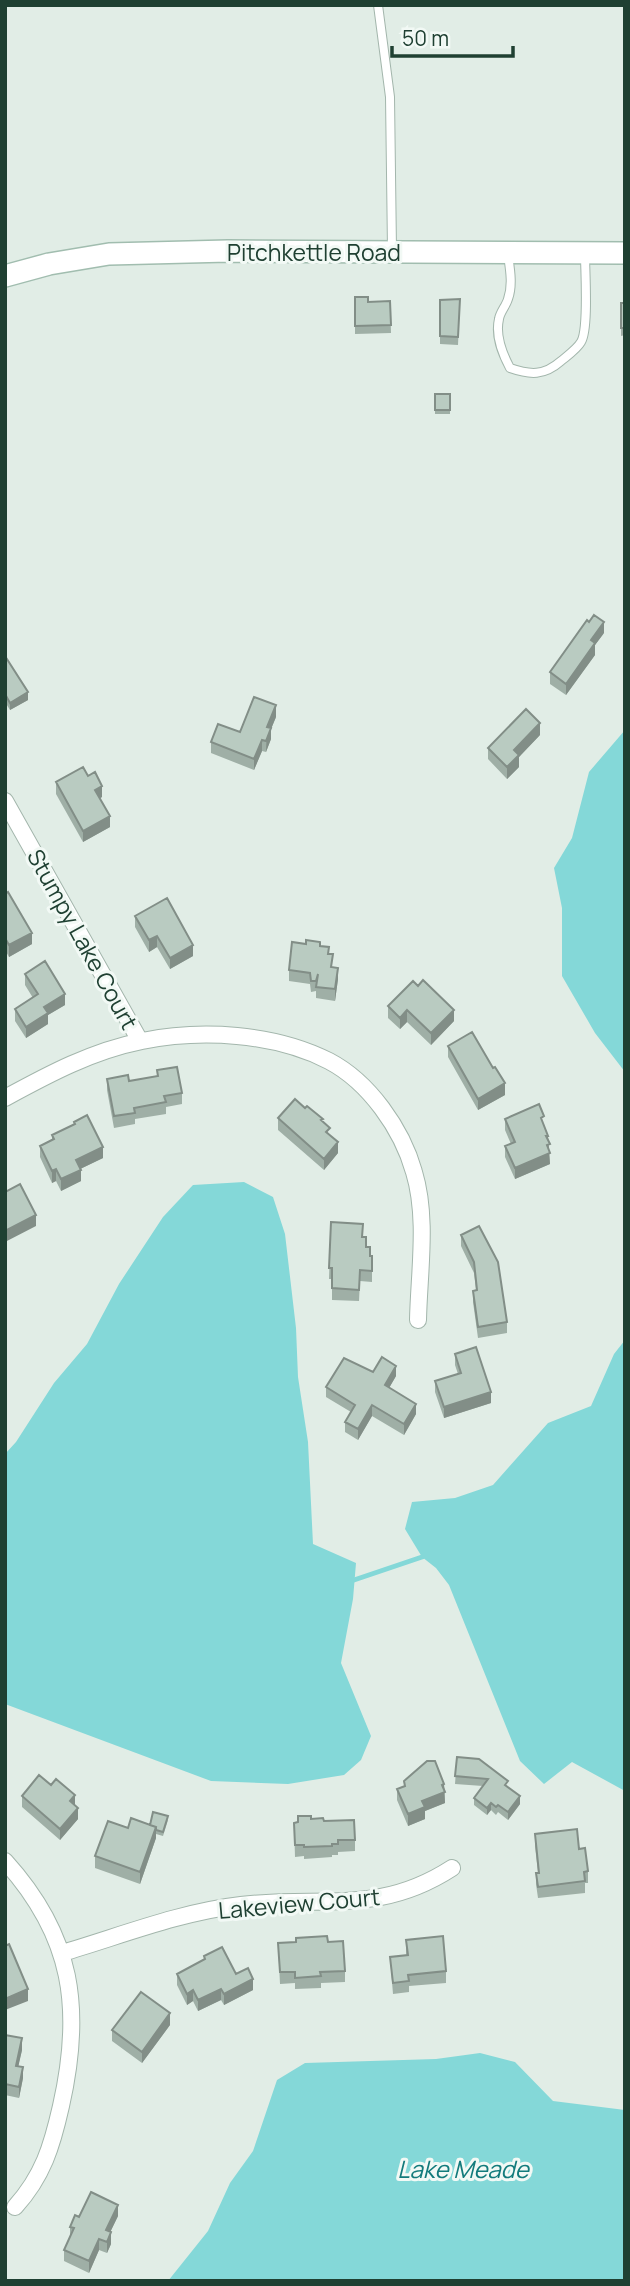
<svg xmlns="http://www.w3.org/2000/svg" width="630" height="2286" font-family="Manrope,sans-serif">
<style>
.water{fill:#84d8d8}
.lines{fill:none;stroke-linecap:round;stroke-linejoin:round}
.stream{stroke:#84d8d8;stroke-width:5}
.service-casing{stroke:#a3b6ac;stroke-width:10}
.minor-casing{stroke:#a3b6ac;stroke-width:18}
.secondary-casing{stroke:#a1bdaf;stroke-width:24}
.service{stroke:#fff;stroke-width:8}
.minor{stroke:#fff;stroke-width:16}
.secondary{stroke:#fff;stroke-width:21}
.wall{fill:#9fafa6}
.shaded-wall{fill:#828e87}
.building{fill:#b9cbc1;stroke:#828e87;stroke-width:2}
.labels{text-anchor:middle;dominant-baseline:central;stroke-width:6;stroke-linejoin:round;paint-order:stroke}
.street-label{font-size:23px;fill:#1f4032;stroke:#f2f9f5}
.water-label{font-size:24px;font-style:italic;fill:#137b7c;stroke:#f2f9f5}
</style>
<rect width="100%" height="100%" fill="#e1ede6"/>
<path class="water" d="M625 730V1072L595 1033 562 976V908L554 868 572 838 589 772Z
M244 1182 273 1197 285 1234 296 1328 298 1377 308 1442 313 1544 356 1563 353 1599 341 1663 371 1736 361 1760 344 1775 288 1784 211 1781 5 1704V1454L16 1442 54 1383 87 1344 119 1284 163 1217 193 1185Z
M625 1340V1791L572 1762 544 1784 520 1761 449 1585 436 1568 422 1557 405 1529 412 1502 455 1498 493 1485 548 1423 591 1406 614 1354Z
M480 2053 515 2062 553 2101 625 2110V2281H168L208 2231 230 2183 253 2151 277 2080 305 2063 436 2059Z"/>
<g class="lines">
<path class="stream" d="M354 1580 422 1557"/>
<defs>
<path id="service" d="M378 5 390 97 392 250
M508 255C510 269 513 285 508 299 506 306 500 312 499 319 495 336 502 353 510 368 530 375 544 376 561 361 567 356 577 349 581 342 589 329 585 272 585 254"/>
<path id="minor" d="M5 801 140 1041
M5 1098C49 1074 92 1051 142 1041 201 1029 274 1033 329 1061 369 1082 402 1129 414 1172 428 1218 419 1272 418 1320
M5 1861C73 1936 83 2009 61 2106 52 2146 43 2176 15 2207
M62 1953C120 1936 180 1912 241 1905 322 1895 378 1916 452 1868"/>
<path id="secondary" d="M5 276 49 264 109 254 228 251 625 253"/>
</defs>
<use href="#service" class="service-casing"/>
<use href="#minor" class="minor-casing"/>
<use href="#secondary" class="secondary-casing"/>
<use href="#service" class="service"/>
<use href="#minor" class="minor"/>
<use href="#secondary" class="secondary"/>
</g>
<path class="wall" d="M355 297 368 302 390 301 391 333 355 334Z
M460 299 458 345 440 344V300Z
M621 303H625V335L621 336Z
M435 394H450V414H435Z
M604 633 595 645V655L566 695 550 684V672Z
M5 656 28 700 10 710 5 702Z
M276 717 271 729V739L266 752 262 751 254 770 211 753V742L240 732Z
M540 735 519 757V767L507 779 488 759V748Z
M56 782 102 797 100 798 110 827 83 842 56 794Z
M5 894 32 944 9 957 5 950Z
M135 916 193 956 170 969 157 947 149 952 135 927Z
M320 946 329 954 332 967 338 979 335 1001 316 998V991L311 992 310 984 289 981V970Z
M25 974 65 1005 48 1015V1024L26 1038 15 1021V1009L33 998 25 985Z
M418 986 454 1021 431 1045 407 1022 400 1029 388 1018V1006Z
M448 1046 493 1068 505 1095 478 1110 448 1057Z
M157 1070 182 1093V1104L166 1107V1114L135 1119V1124L114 1128 107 1090V1079L129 1081 157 1076Z
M278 1118 323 1122 338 1153 324 1170 278 1130Z
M505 1119 544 1126 548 1141 550 1164 515 1179 505 1157V1146L511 1144 505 1130Z
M74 1122 103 1158 80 1169 81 1181 61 1191 56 1181 52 1183 40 1157V1146L52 1139V1135L74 1125Z
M331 1222 363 1237 370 1256H372V1282L360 1281 359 1301 332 1300V1279H329Z
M461 1235 507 1322V1333L478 1338 473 1302V1291L476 1290 474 1273 461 1246Z
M455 1354 491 1403 444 1418 435 1392V1381L458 1374 455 1365Z
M373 1372 396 1376 389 1388 416 1414 404 1435 372 1416 358 1440 345 1432V1422L351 1412 326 1397V1387Z
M457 1757 508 1787 520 1804 508 1820 498 1812 496 1815 491 1810 487 1815 474 1805V1798L483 1786 455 1784Z
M404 1781 444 1784 445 1803 425 1811V1819L408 1826 397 1800V1789L404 1786Z
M22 1796 75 1805 78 1819 60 1840 22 1807Z
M311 1819 324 1821 355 1840V1851L338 1852V1855H332V1857L304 1859V1856L295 1857 294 1823Z
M168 1820 163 1836 156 1834V1838L140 1884 95 1868V1856L128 1828 150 1825Z
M535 1834 579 1849 588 1871V1883H585V1893L538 1898 536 1884V1873H538L535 1846Z
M406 1940 446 1971V1983L409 1986V1992L393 1994 390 1957 406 1956Z
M328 1942 345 1971V1982L321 1983V1988L295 1989V1983L280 1984 278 1943Z
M204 1956 236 1974 253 1990 224 2005 221 2000 198 2011 193 2001 187 2005 177 1985V1974L204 1959Z
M170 2025 142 2063 112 2041V2030Z
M5 2035 22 2050 18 2066 23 2078 19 2098 5 2095Z
M118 2216 110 2232 111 2244 107 2253 99 2250 89 2273 64 2261V2250L70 2237V2227L79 2217Z"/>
<path class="shaded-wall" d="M604 622V633L595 645V655L566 695V684L591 640Z
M28 692V700L10 710V703Z
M276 705V717L271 729V739L266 752 267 727Z
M540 723V735L519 757V767L507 779V767L514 750Z
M262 740V751L254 770V759Z
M102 786V797L95 801V790Z
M110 816V827L83 842V831Z
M32 933V944L9 957V945Z
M157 936V947L149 952V940Z
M193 945V956L170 969V958Z
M338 968V979L335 1001V989Z
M65 994V1005L48 1015V1024L26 1038V1027L44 1007Z
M407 1010V1022L400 1029V1018Z
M454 1010V1021L431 1045V1033Z
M505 1083V1095L478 1110V1099Z
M546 1136H548L550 1164 515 1179V1168Z
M338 1142V1153L324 1170V1159Z
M103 1147V1158L76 1171V1160Z
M56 1169V1181L52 1183V1171Z
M81 1170V1181L61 1191V1179Z
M36 1215V1226L5 1242V1231Z
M396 1366V1376L385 1395V1385Z
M491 1392V1403L444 1418V1407Z
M416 1404V1414L404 1435V1424Z
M372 1405V1416L358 1440V1429Z
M444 1784 445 1803 425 1811V1819L408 1826V1814L422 1801Z
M75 1795V1806L70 1801Z
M520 1796V1804L508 1820V1812Z
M491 1803V1810L487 1815V1808Z
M78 1808V1819L60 1840V1829Z
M156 1827V1838L140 1884V1872Z
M253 1979V1990L224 2005V1994Z
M28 1989V2001L5 2010V1999Z
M221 1989V2000L198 2011V2000Z
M193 1990V2001L187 2005V1994Z
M170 2013V2025L142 2063V2052Z
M22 2038V2050L16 2077V2066Z
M23 2067V2078L19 2098V2087Z
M118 2205V2216L106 2241V2230Z
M111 2232V2244L107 2253V2242Z
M99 2239V2250L89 2273V2261Z"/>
<path class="building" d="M355 297H368V302L390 301 391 325 355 326Z
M460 299 458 337 440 336V300Z
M621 303H625V328H621Z
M435 394H450V410H435Z
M594 615 604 622 591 640 595 643 566 684 550 672 587 620 589 622Z
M5 656 28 692 10 703 5 694Z
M254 697 276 705 267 727 271 728 266 741 262 740 254 759 211 742 218 724 240 732Z
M526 709 540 723 514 750 519 755 507 767 488 748Z
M83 767 88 776 95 772 102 786 95 790 110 816 83 831 56 782Z
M8 892 32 933 9 945 5 938V894Z
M167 898 193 945 170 958 157 936 149 940 135 916Z
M306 940 320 942V946L329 947 328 954H333L331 967 338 968 335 989 316 987 318 974 316 981H311L310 973 289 970 292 942 306 944Z
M45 961 65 994 44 1007 48 1013 26 1027 15 1009 38 994 25 974Z
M423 980 454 1010 431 1033 407 1010 400 1018 388 1006 413 981 418 986Z
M472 1032 493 1068 495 1067 505 1083 478 1099 448 1046Z
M177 1067 182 1093 164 1096 166 1102 134 1108 135 1113 114 1116 107 1079 128 1075 129 1081 158 1076 157 1070Z
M295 1099 305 1108 307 1106 323 1119 321 1120 330 1128 326 1132 338 1142 324 1159 278 1118Z
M539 1104 544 1116 541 1118 548 1136H546L550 1144 547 1145 550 1153 515 1168 505 1146 515 1142 505 1119Z
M87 1115 103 1147 76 1160 81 1170 61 1179 56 1169 52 1171 40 1146 54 1139 52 1135 75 1124 74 1122Z
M20 1184 36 1215 5 1231V1192Z
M331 1222 363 1224 362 1237H366V1247H370V1256H372V1271L360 1270 359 1290 332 1288V1268H329Z
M479 1226 498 1262 507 1322 478 1327 473 1291 477 1290 474 1262 461 1235Z
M476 1347 491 1392 444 1407 435 1381 461 1373 455 1354Z
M382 1357 396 1366 385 1385 416 1404 404 1424 372 1405 358 1429 345 1422 355 1405 326 1387 344 1358 373 1372Z
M457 1757 479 1759 508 1781 505 1785 520 1796 508 1812 498 1805 496 1807 491 1803 487 1808 474 1798 488 1779 455 1776Z
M427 1761H435L444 1784 442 1785 445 1792 422 1801 425 1807 408 1814 397 1789 405 1786 404 1781Z
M39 1775 51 1785 56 1779 75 1795 70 1801 78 1808 60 1829 22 1796Z
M153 1812 168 1816 163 1832 156 1830V1827L150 1825Z
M298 1816H311V1819L323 1818 324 1821 354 1820 355 1840H338V1844H332V1846L304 1847V1845H295L294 1823 298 1822Z
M131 1818 156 1827 140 1872 95 1856 108 1821 128 1828Z
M577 1829 579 1849 585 1848 588 1871 584 1872 585 1881 538 1887 536 1873H539L535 1834Z
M327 1936 328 1942 343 1941 345 1971 320 1972 321 1976 295 1978V1972H280L278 1943 296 1942V1938Z
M443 1936 446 1971 408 1975 409 1981 393 1983 390 1957 408 1955 406 1940Z
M9 1944 28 1989 5 1999V1946Z
M222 1947 236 1974 248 1968 253 1979 224 1994 221 1989 198 2000 193 1990 187 1994 177 1974 205 1959 204 1956Z
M141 1992 170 2013 142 2052 112 2030Z
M5 2035 22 2038 16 2066 23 2067 19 2087 5 2084Z
M91 2192 118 2205 106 2230 111 2232 107 2242 99 2239 89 2261 64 2250 74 2228 70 2227 75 2215 79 2217Z"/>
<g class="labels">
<g class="street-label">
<text x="314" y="252">Pitchkettle Road</text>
<text transform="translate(83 939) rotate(61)">Stumpy Lake Court</text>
<text transform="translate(299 1903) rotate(-5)">Lakeview Court</text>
</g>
<g class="water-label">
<text x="463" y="2168">Lake Meade</text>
</g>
</g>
<rect width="630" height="2286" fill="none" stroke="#1f4032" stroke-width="14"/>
<path d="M392 46v10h121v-10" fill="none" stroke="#1f4032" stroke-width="3.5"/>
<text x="402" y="46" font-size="21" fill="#1f4032" stroke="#f2f9f5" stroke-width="5" paint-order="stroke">50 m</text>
</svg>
